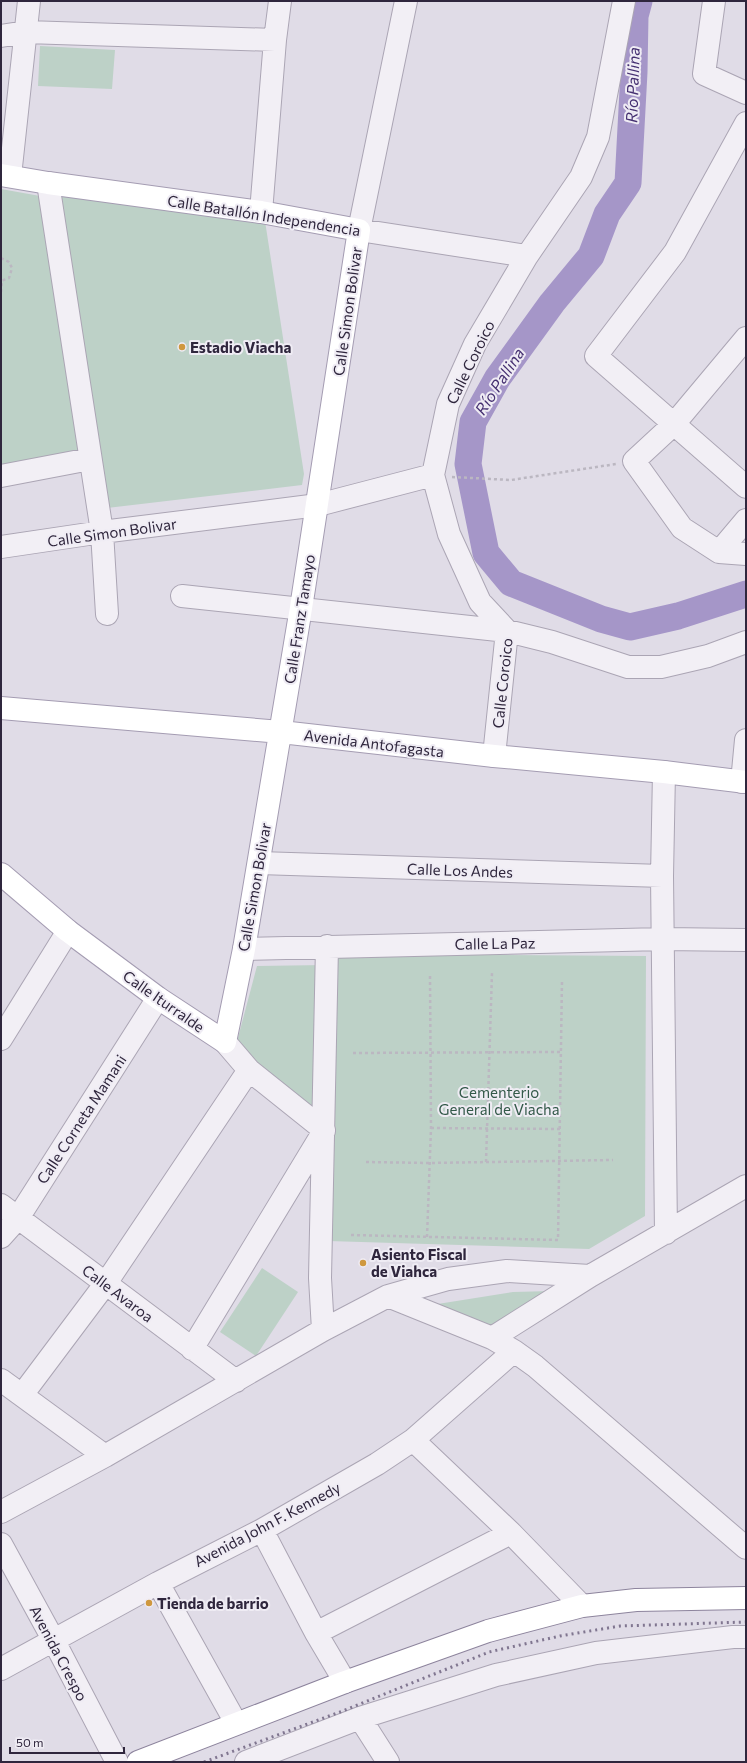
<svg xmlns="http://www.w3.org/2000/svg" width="747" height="1763" font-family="Commissioner,sans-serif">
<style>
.green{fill:#bdd1c7}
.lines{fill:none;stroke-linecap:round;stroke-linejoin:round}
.river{stroke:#a596c8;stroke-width:27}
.minor-casing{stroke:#aba5b4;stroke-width:24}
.major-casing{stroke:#a49cb2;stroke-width:24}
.highway-casing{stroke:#8d849d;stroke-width:24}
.path{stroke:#bbb7c1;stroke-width:2.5;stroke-dasharray:3 3;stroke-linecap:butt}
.minor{stroke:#f2eff5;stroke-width:22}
.major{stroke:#fff;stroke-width:22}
.highway{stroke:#fff;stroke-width:22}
.rail{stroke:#807690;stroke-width:3;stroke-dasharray:2 4;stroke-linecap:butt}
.poi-dot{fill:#cf983e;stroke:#efecf4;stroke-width:1.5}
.labels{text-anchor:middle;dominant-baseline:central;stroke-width:4;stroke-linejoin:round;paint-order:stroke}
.street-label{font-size:15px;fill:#2f263d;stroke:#efecf4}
.poi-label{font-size:15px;font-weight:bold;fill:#2f263d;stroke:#efecf4;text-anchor:start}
.park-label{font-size:15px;fill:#335949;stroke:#efecf4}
.water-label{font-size:16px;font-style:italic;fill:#453071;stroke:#efecf4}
</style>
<rect width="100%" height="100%" fill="#e0dce7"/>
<path class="green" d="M40 46 115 50 112 89 38 86Z
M1 189 40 196 82 455 1 467Z
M59 191 265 221 304 474 302 485 107 508Z
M347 954 646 956 645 1216 589 1249 328 1241 336 959Z
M325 965 315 1111 235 1049 257 966Z
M262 1268 298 1292 256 1356 220 1332Z
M552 1291 484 1331 425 1306 513 1292Z"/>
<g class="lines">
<path class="river" d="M639 1 635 16 634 72 628 183 607 214 591 256 552 303 497 379 473 422 468 464 486 553 511 583 601 619 630 627 678 616 746 594"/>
<defs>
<path id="minor" d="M406 1 359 230 527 256
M714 1 704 74 746 93
M1 36 26 32 275 40
M746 123 675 252 596 356 746 487
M10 176 29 1
M48 183 102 532 107 614
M261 212 275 40 280 1
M746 338 674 424 634 461 682 528 719 552 746 554
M1 476 90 459
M1 547 102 532 318 505 433 475
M719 552 746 520
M182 596 507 631 552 642 628 667H661L708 656 746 642
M494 756 507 631 480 602 449 534 433 475 448 404 475 344 527 256 581 177 598 137 624 1
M664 772 662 876 666 1233
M742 782 746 740
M259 863 662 876
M244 949 663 939 746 940
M1 1039 68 931
M225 1042 249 1070 324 1130
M1 1205 236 1381
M1 1237 18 1218 158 998
M388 1296 492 1338 514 1351 535 1366 746 1548
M323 1330 320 1278 327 946
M492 1338 590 1276 746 1186
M192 1349 324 1131
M1 1380 105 1456
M22 1395 106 1283 249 1070
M413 1440 511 1533 582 1606
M1 1512 105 1456 323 1330 388 1296 448 1279 507 1271 590 1276
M262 1530 316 1633 345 1682
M1 1544 54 1641 117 1762
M158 1583 236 1723
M316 1633 511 1533
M1 1669 158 1583 262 1530 377 1464 413 1440 514 1351
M360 1718 388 1762
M246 1762 360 1718 496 1675 596 1653 733 1637H746"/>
<path id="major" d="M1 175 48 183 261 212 359 230 301 608 244 949 225 1042 158 998 68 931 1 874
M1 708 281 732 494 756 664 772 746 782"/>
<path id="highway" d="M138 1762 345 1682 488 1631 582 1606 636 1600 746 1598"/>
</defs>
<use href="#minor" class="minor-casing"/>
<use href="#major" class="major-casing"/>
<use href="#highway" class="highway-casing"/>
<path class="path" d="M1 258 9 262 12 268 9 278 1 281
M1 292 2 281
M452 477 511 480 616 464
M353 1053 561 1052
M431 1128 560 1129
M366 1162 429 1163 613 1160
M486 1162 492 973
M351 1235 558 1240 562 980
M427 1237 431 1128 430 975"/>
<use href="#minor" class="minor"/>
<use href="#major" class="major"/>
<use href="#highway" class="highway"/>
<path class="rail" d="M204 1762 340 1712 489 1652 560 1636 620 1626 746 1622"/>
</g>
<g class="poi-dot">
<circle cx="182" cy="347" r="4"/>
<circle cx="363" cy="1263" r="4"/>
<circle cx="149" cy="1603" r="4"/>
</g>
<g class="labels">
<g class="street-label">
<text transform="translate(264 215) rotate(9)">Calle Batallón Independencia</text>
<text transform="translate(347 311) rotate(-82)">Calle Simon Bolivar</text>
<text transform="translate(470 362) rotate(-64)">Calle Coroico</text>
<text transform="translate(112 532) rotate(-8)">Calle Simon Bolivar</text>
<text transform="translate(299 619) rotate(-81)">Calle Franz Tamayo</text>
<text transform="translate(502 683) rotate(-84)">Calle Coroico</text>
<text transform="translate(374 743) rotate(7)">Avenida Antofagasta</text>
<text transform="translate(460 870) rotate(2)">Calle Los Andes</text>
<text transform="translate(254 887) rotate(-80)">Calle Simon Bolivar</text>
<text transform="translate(495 943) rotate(-1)">Calle La Paz</text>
<text transform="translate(164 1001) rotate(35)">Calle Iturralde</text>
<text transform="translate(81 1119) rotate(-57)">Calle Corneta Mamani</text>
<text transform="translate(118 1293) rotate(37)">Calle Avaroa</text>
<text transform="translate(267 1524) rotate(-28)">Avenida John F. Kennedy</text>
<text transform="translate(59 1653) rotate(62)">Avenida Crespo</text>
</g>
<g class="poi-label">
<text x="190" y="347">Estadio Viacha</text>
<text x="371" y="1254">Asiento Fiscal<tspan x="371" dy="17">de Viahca</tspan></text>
<text x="157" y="1603">Tienda de barrio</text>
</g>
<g class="park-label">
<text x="499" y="1092">Cementerio<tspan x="499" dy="17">General de Viacha</tspan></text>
</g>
<g class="water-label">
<text transform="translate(632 85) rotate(-88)">Río Pallina</text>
<text transform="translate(499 381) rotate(-57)">Río Pallina</text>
</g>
</g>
<rect width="747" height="1763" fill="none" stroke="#2f263d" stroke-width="4"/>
<path d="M10 1747v6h114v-6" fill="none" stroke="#2f263d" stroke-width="2"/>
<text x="16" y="1747" font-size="12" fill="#2f263d" stroke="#efecf4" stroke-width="3" paint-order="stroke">50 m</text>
</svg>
